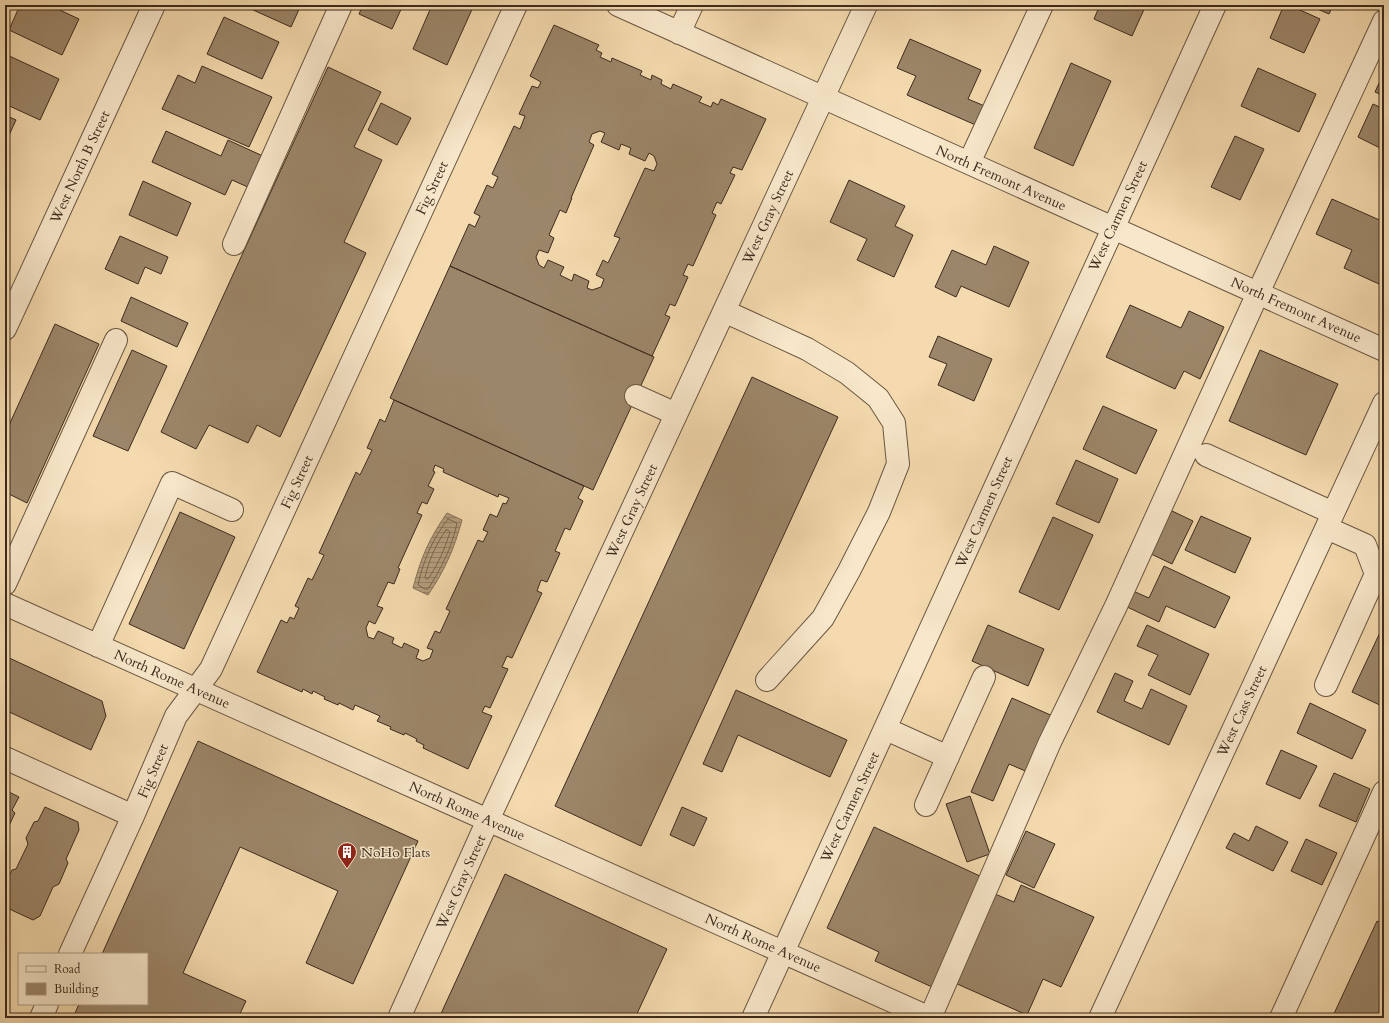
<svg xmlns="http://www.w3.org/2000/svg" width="1389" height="1023" font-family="Cardo,serif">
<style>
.water{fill:url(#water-rules);stroke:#857057}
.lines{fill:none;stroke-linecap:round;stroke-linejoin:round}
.shore{stroke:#78644e;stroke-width:1}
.building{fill:#9c8669;stroke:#3c2b1e;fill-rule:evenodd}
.minor-casing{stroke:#6a5742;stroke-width:24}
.minor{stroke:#f8e7ca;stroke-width:22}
.labels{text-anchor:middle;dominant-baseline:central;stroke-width:3;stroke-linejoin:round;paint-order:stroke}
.street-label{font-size:14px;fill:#3c2b1e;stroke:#f8e7ca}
.poi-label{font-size:14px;fill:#3c2b1e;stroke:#f8e7ca;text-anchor:start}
</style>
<defs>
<pattern id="water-rules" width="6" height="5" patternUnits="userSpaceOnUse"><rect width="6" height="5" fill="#b59e7d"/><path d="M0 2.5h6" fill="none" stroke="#948166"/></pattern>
</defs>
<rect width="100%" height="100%" fill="#f4daae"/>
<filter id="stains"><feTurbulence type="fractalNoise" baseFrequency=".005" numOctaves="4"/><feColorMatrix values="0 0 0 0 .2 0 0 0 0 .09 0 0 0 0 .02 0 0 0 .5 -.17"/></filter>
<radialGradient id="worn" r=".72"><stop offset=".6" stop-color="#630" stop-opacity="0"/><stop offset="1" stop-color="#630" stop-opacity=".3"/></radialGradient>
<path class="water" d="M447 513 462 520C454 549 445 570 428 595L413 588C421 557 429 539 447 513Z"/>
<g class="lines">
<path class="shore" d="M448 519 457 523C452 547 441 569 428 589H425L418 585C423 561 433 538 448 519Z
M446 530H448L450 532C445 548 438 565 428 579H426L425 577C429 560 436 544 446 530Z"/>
</g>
<path class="building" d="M20 5H49L79 19 62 55 9 30Z
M242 5H301L291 27Z
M363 5H403L392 29 359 14Z
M432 5H474L447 65 413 49Z
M1100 5H1146L1132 36 1094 19Z
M1284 5H1289L1320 19 1304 53 1270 38Z
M1308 5H1333L1329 14Z
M224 17 279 42 262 79 207 54Z
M554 25 599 45 596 50 602 53 600 57 611 62 612 58 642 71 640 75 651 80 652 75 662 80 661 84 671 89 673 84 702 97 699 102 711 107 713 102 718 105 721 99 766 119 742 170 733 167 730 173 735 175 721 204 717 202 712 213 716 215 693 266 688 264 683 275 688 277 675 306 670 304 665 315 670 317 652 356 450 266 469 224 475 227 480 216 474 213 487 185 493 188 498 177 492 174 514 126 520 129 525 116 519 114 532 86 538 88 541 82 530 76ZM600 131 605 133 601 142 619 150 621 144 631 148 629 154 645 161 649 153 654 156 657 164 654 171 645 168 614 236 620 238 608 263 603 260 596 275 604 279 601 287 592 290 587 288 589 281 574 274 572 281 560 275 564 267 548 260 544 268 539 265 536 257 539 250 548 253 554 238 549 235 560 210 566 213 572 198H571L594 145 589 142 592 134Z
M910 39 981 70 968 99 987 107 978 126 907 95 916 76 897 68Z
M5 54 59 79 40 120 5 104Z
M1071 63 1111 81 1073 166 1034 148Z
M202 66 272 97 249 147 162 109 178 75 195 83Z
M328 67 381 92 354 147 382 160 344 242 366 253 280 437 257 425 248 443 209 425 196 449 161 432Z
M1258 68 1316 94 1299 132 1241 106Z
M1384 72V96L1375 92Z
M381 103 411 118 397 145 368 130Z
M1373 104 1384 109V150L1358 137Z
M5 115 16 120 5 144Z
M166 131 221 156 228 140 265 157 250 188 232 180 225 195 152 162Z
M1235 136 1264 149 1240 200 1211 187Z
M849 180 905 206 895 226 913 235 894 277 857 260 867 239 830 222Z
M143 181 191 203 177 236 129 215Z
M5 191 10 193 5 204Z
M1332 199 1384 222V273L1379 284 1344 268 1352 250 1316 234Z
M120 236 168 257 161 274 145 267 138 284 105 269Z
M994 246 1029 262 1009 307 961 286 956 297 935 287 952 250 986 265Z
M450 266 654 357 593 490 390 398Z
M131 297 188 323 177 347 121 321Z
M1130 305 1181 328 1189 311 1224 327 1200 379 1184 371 1175 389 1106 357Z
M55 324 99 344 27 503 5 492V434Z
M938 336 992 359 974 401 938 385 947 364 929 357Z
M132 350 167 366 128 451 93 436Z
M1260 350 1338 384 1306 455 1229 421Z
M752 377 838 417 641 846 555 806Z
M394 400 584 486 578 498 583 501 570 530 565 528 555 551 560 553 547 582 541 580 537 591 542 593 512 658 507 656 502 667 508 669 490 708 485 706 482 712 492 716 468 769 423 748 424 745 416 741 417 739 405 733 404 735 390 729 391 727 377 721 380 716 355 705 353 710 339 703 338 705 324 699 325 697 313 691 312 694 303 689 302 692 257 672 281 620 287 623 290 617 294 619 299 608 295 606 308 578 312 580 324 555 319 553 356 472 360 475 372 450 367 448 380 419 385 422ZM435 465 444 469 443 472 498 497 499 494 509 498 506 504 503 503 497 517 490 514 483 530 488 532 483 542 478 540 446 609 450 611 440 633 435 631 427 648 433 650 430 658 423 661 416 658 419 650 404 643 402 648 392 643 394 638 378 631 374 639 368 637 366 628 369 621 375 624 383 608 377 606 388 582 394 584 400 569 398 568 422 515 417 513 422 502 427 504 434 489 428 486 435 472 433 471Z
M1103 406 1157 430 1136 474 1083 449Z
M1076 460 1118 479 1099 523 1056 504Z
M1170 510 1193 521 1172 564 1149 553Z
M180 512 235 537 184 649 129 624Z
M1201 516 1251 538 1235 573 1185 550Z
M1053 517 1093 535 1059 610 1019 592Z
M1164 566 1230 597 1215 628 1166 606 1159 622 1125 606 1133 591 1149 598Z
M1384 624V707L1352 692Z
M988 625 1044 649 1028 686 972 661Z
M1147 625 1209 654 1190 695 1148 675 1158 655 1137 646Z
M5 656 102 701 106 716 91 750 5 710Z
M1115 673 1133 681 1124 701 1142 709 1151 689 1187 706 1169 745 1097 712Z
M736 690 847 740 830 777 738 735 722 772 703 764Z
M1012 698 1055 717 1030 773 1009 764 993 801 971 792Z
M1310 703 1366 730 1352 759 1297 733Z
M198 741 418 841 353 984 306 963 338 891 240 847 183 973 246 1001 238 1018H73L79 1004H147V954H102Z
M1281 750 1317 766 1300 799 1266 784Z
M1334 773 1370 789 1356 822 1319 806Z
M5 790 19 797 12 810 15 813 7 830 5 831Z
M970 796 990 854 967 862 946 804Z
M45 807 78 822 79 830 66 859 68 863 59 884 53 887 40 916 33 920 5 907V885L12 870 16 869 28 844 26 838 34 822 38 821Z
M682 807 707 818 694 846 670 835Z
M1256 826 1288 842 1273 871 1226 848 1234 833 1249 841Z
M874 827 982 877 932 987 875 961 879 952 827 928Z
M1026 831 1055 844 1034 888 1006 875Z
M1306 839 1337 853 1322 885 1291 871Z
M505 874 667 949 635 1018H439Z
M1021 885 1094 917 1061 987 1043 979 1027 1015 955 983 995 894 1014 902Z
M1384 895V908L1379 906Z
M5 920 10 922 5 934Z
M1377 921 1384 925V1018H1332Z"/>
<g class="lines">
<defs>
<path id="minor" d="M618 5 1384 350
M679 33 692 5
M969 163 1042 5
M234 244 341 5
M724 311 807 349 847 373 878 398 894 423 898 464 879 512 849 571 823 618 767 680
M5 329 154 5
M636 396 676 414
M1206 455 1333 513
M5 584 116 340
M5 604 930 1018
M98 646 172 483 232 510
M1326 685 1376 574 1365 545 1327 528
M886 729 948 757
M5 758 133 816
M926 805 984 677
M70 954 133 816 176 716 211 669 516 5
M41 1018 47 1004
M399 1018 488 820 866 5
M753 1018 1215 5
M930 1018 1050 742 1116 606 1258 293 1384 21
M1100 1018 1384 403
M1281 1018 1384 792"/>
</defs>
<use href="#minor" class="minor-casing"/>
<use href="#minor" class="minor"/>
</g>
<defs>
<symbol id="building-pin" viewBox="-11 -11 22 30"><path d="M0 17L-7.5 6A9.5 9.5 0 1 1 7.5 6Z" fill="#8f2418" stroke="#f8e7ca"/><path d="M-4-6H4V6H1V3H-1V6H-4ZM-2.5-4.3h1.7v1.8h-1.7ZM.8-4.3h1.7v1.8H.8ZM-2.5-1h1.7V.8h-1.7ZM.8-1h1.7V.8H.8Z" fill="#fff"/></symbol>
</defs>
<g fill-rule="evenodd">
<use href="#building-pin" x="336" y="841" width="22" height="30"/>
</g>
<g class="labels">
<g class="street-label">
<text transform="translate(80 167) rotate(-65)">West North B Street</text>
<text transform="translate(1001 178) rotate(24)">North Fremont Avenue</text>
<text transform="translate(432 188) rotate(-65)">Fig Street</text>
<text transform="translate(1118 216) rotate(-65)">West Carmen Street</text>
<text transform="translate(768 217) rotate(-65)">West Gray Street</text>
<text transform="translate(1296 310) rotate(24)">North Fremont Avenue</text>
<text transform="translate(297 482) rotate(-65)">Fig Street</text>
<text transform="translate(632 511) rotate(-65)">West Gray Street</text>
<text transform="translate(984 512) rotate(-66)">West Carmen Street</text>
<text transform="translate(172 679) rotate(24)">North Rome Avenue</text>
<text transform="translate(1242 711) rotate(-65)">West Cass Street</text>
<text transform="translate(153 771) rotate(-67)">Fig Street</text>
<text transform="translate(850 807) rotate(-65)">West Carmen Street</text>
<text transform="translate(467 811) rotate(24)">North Rome Avenue</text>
<text transform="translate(461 882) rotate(-66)">West Gray Street</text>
<text transform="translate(763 943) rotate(24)">North Rome Avenue</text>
</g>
<g class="poi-label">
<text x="361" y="852">NoHo Flats</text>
</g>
</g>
<rect width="1389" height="1023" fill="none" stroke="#f4daae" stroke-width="20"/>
<rect x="6" y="6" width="1377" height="1011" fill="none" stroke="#3c2b1e" stroke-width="2"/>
<rect x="10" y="10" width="1369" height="1003" fill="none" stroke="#3c2b1e"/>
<rect x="18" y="953" width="130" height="52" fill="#f8e7ca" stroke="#ad9c85"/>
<rect x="26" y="966" width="20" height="6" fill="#f8e7ca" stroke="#ad9c85"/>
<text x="54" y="973" font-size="12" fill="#3c2b1e">Road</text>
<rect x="26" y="983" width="20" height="12" fill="#9c8669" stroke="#ad9c85"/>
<text x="54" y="993" font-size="12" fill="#3c2b1e">Building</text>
<rect width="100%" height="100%" filter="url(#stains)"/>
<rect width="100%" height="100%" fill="url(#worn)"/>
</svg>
